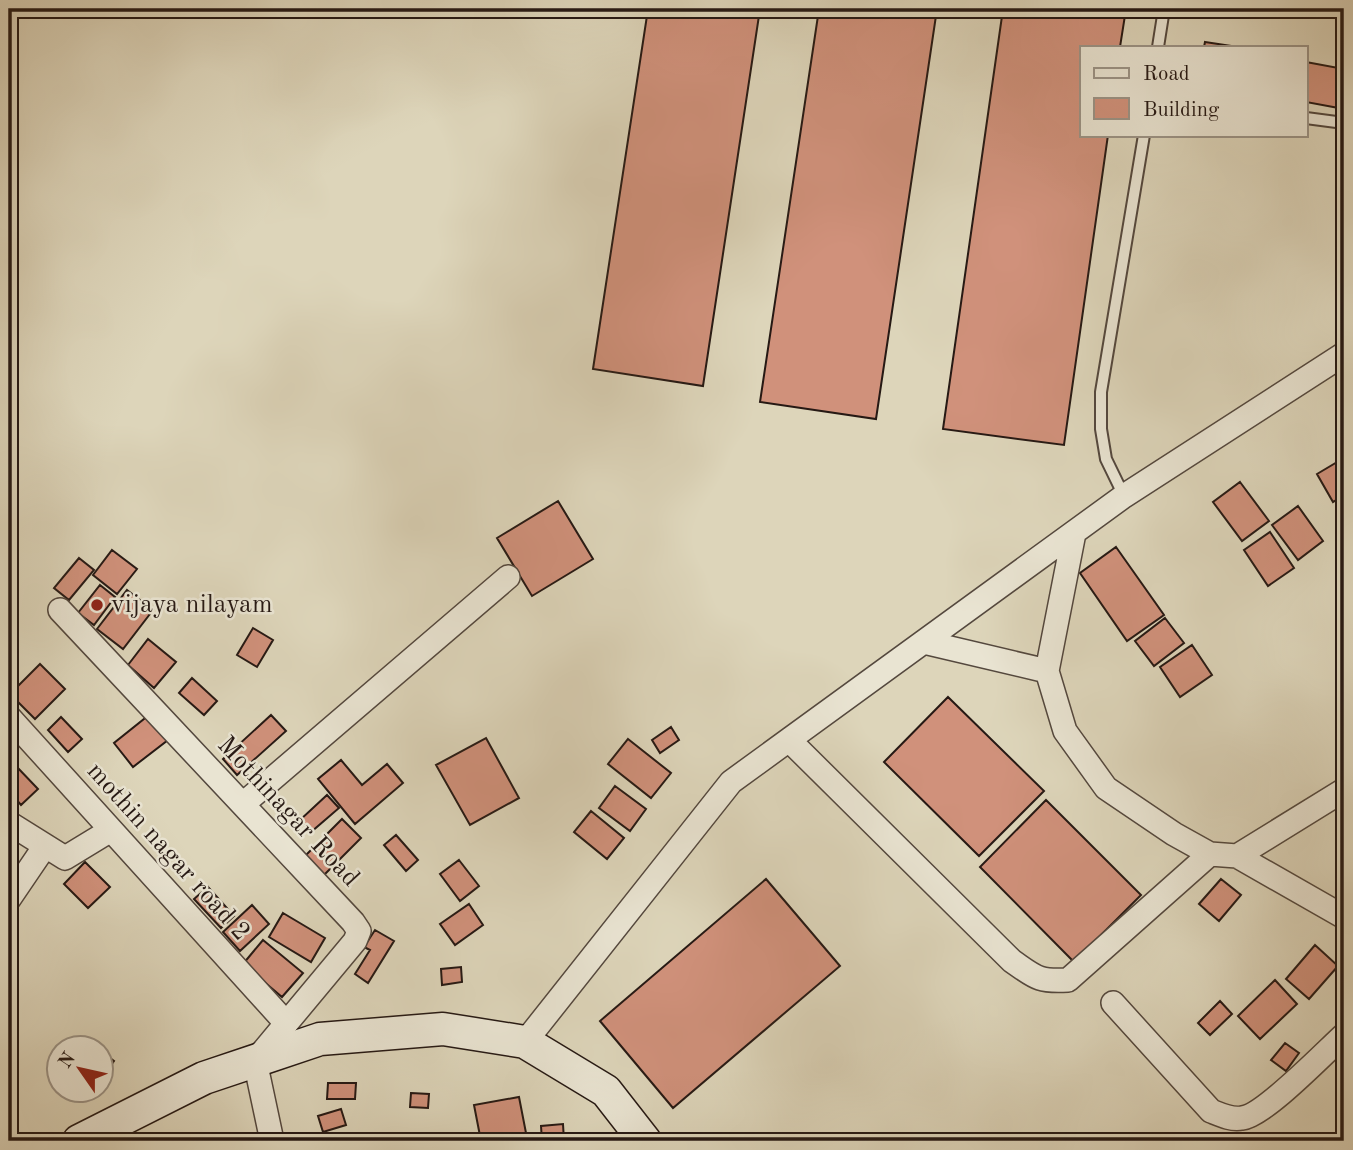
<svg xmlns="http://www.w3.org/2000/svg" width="1353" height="1150" font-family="'Old Standard TT',serif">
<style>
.building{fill:#d0917b;stroke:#261914;stroke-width:2}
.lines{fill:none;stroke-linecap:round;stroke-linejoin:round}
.lane-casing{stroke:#54483e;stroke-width:14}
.street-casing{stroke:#54483e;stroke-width:26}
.secondary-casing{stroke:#261914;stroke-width:35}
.lane{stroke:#e9e4d2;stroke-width:10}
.street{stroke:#e9e4d2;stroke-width:23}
.secondary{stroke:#e9e4d2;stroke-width:32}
.poi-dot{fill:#8f2418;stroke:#e9e4d2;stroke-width:2.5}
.labels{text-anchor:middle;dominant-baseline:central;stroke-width:5;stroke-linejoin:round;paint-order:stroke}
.poi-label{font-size:26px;fill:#261914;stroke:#e9e4d2;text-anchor:start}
.street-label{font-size:26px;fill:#261914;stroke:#e9e4d2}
</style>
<rect width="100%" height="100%" fill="#ddd5ba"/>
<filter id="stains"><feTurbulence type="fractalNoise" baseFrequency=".00286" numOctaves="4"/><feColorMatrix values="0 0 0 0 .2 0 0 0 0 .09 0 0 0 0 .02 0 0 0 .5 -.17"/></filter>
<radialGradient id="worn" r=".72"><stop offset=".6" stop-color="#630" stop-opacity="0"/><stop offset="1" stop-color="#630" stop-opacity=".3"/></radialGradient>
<path class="building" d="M648 9H760L703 386 593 369Z
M819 9H937L876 419 760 402Z
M1003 9H1126L1120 47H1082V135H1108L1064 445 943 429Z
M1205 42 1238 47H1204Z
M1306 62 1344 69V109L1306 102Z
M1344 458V495L1333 502 1317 474Z
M1240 482 1269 521 1242 541 1213 502Z
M558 501 593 559 532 596 497 538Z
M1298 506 1323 541 1298 560 1272 525Z
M1270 532 1294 568 1268 586 1244 550Z
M1116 547 1164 615 1127 641 1080 573Z
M112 550 137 569 117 594 93 575Z
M79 558 94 570 69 600 54 588Z
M100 585 115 597 94 625 78 613Z
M127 590 153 610 123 649 97 629Z
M1165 618 1184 643 1154 666 1135 641Z
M253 628 273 640 257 667 237 655Z
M148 639 176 662 154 688 128 665Z
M1192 645 1212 675 1180 697 1160 667Z
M40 664 65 689 35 719 10 694Z
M192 678 217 701 204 715 179 693Z
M948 697 1044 791 979 856 884 762Z
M149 715 168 740 133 767 114 743Z
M271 715 286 731 237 775 223 759Z
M61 717 82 739 68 752 48 730Z
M671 727 679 740 660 753 652 740Z
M486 738 519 798 470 825 436 765Z
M628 739 671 773 651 798 608 764Z
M341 760 362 785 387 764 403 783 355 824 318 779Z
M16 766 38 789 21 805 9 791V773Z
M615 786 646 809 630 831 599 808Z
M327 795 339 808 311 832 300 820Z
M1046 800 1141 895 1074 962 980 867Z
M591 811 624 838 607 859 574 832Z
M342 819 361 838 324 875 305 856Z
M396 835 418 860 406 871 384 845Z
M459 860 479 886 460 901 440 874Z
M85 862 110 887 88 908 64 884Z
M766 879 840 966 673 1108 600 1021Z
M1221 879 1241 895 1219 921 1199 904Z
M208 887 234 916 221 928 194 899Z
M469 904 483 925 455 945 440 924Z
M252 905 269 924 240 951 223 932Z
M283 913 325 938 311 962 269 937Z
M375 930 394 941 368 983 355 974 370 950 364 947Z
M263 940 303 973 282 997 243 964Z
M1315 945 1338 966 1309 999 1286 979Z
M461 967 462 982 442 985 441 969Z
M1275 980 1297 1004 1260 1039 1238 1016Z
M1220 1001 1232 1014 1210 1035 1198 1023Z
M1285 1043 1299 1053 1286 1071 1271 1060Z
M102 1052 114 1061 102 1078Z
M328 1083H356L355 1099H327Z
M411 1093 429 1094 428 1108 410 1107Z
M519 1097 526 1133 481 1141 474 1105Z
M341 1109 346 1125 323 1132 318 1116Z
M563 1124 564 1141H542L541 1126Z"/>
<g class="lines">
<defs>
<path id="lane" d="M1158 47 1164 9
M1306 118 1344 123
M1124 496 1106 459 1101 429V392L1144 135"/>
<path id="street" d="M60 610 353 922 359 931 355 941 255 1061 272 1141
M924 642 1047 671 1074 533
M1047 671 1065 731 1106 788 1174 834 1210 854 1237 856 1344 790
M9 717 286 1023
M789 740 1012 961C1035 977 1038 982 1068 980L1210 854
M243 804 508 577
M9 823 65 858 111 830
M1237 856 1344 917
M9 899 45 846
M1113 1003 1211 1111C1221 1115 1231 1120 1242 1118 1264 1116 1325 1052 1344 1035
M525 1042 731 782 1124 496 1344 354"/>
<path id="secondary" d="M79 1141 204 1078 320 1039 443 1029 525 1042 606 1091 645 1141"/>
</defs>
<use href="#lane" class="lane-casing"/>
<use href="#street" class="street-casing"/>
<use href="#secondary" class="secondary-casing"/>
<use href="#lane" class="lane"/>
<use href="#street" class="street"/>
<use href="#secondary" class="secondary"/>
</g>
<circle class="poi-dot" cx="97" cy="605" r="7"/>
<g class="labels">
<g class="poi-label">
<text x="111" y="605">vijaya nilayam</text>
</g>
<g class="street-label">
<text transform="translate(288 812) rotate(47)">Mothinagar Road</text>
<text transform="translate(168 852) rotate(48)">mothin nagar road 2</text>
</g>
</g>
<rect width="1353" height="1150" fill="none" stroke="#ddd5ba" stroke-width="35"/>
<rect x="10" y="10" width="1332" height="1129" fill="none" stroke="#261914" stroke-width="3.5"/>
<rect x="18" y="18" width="1318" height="1115" fill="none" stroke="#261914" stroke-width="2"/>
<rect x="1080" y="46" width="228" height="91" fill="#e9e4d2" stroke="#9b9386" stroke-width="2"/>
<rect x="1094" y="68" width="35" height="10" fill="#e9e4d2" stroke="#9b9386" stroke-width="2"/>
<text x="1143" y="80" font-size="21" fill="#261914">Road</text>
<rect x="1094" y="98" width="35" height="21" fill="#d0917b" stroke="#9b9386" stroke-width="2"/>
<text x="1143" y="116" font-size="21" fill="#261914">Building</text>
<g transform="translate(80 1069) rotate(304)"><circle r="33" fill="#e9e4d2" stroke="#9b9386" stroke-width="2"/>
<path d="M0-5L12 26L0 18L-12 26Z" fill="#8f2418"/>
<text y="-10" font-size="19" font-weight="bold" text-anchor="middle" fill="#261914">N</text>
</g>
<rect width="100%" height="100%" filter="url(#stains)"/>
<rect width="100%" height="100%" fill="url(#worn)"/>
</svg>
